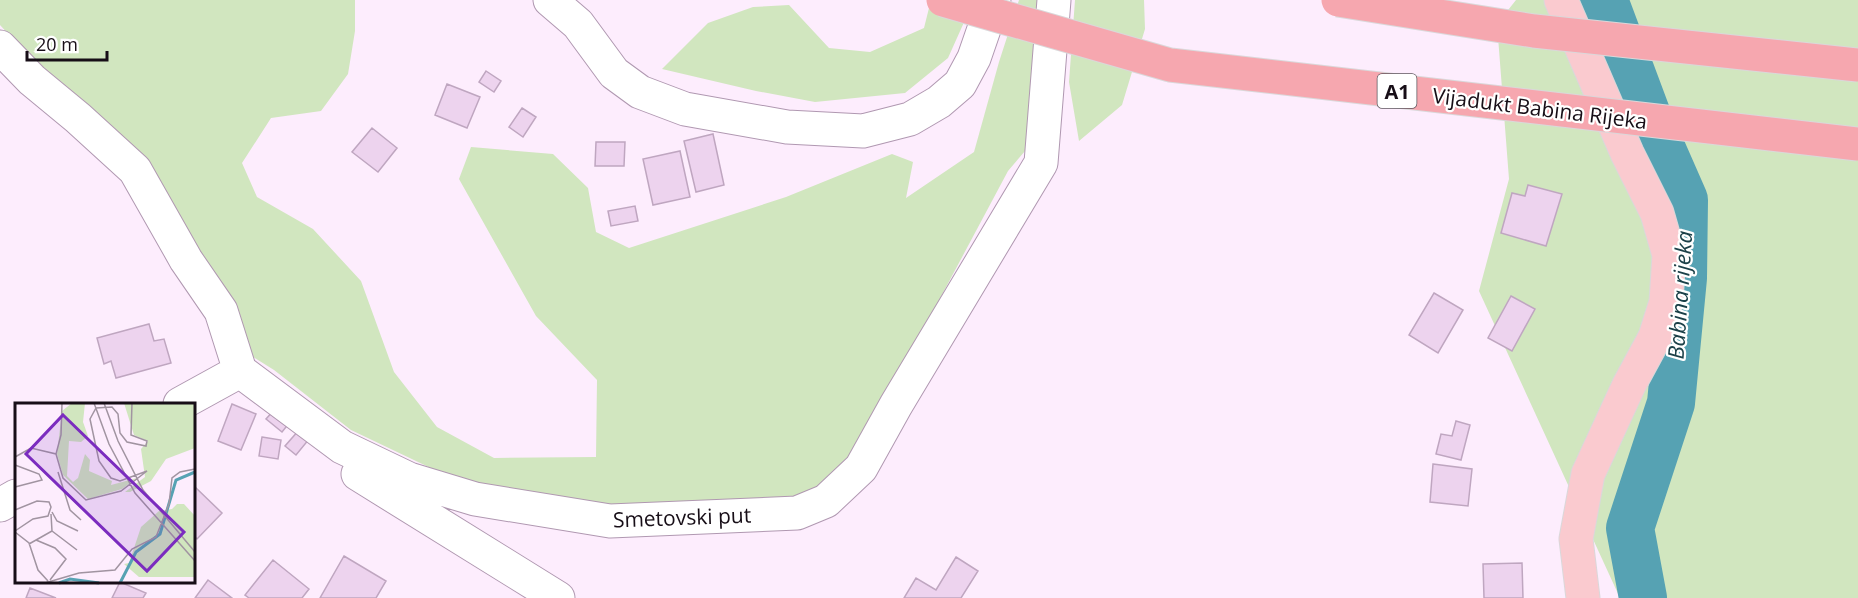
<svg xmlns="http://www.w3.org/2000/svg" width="1858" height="598" font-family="'Open Sans',sans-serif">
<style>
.green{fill:#d1e6bf}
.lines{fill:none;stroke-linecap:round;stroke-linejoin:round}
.river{stroke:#56a2b3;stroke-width:48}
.building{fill:#edd3ee;stroke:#bfa6c0;stroke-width:1.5}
.minor-casing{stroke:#b098b1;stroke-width:35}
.major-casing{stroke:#dad8da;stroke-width:35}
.minor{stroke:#fff;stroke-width:33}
.major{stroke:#facacf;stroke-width:33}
.highway-bridge-casing{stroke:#dad8da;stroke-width:35;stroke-linecap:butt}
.highway-bridge{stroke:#f6a7af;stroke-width:33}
.labels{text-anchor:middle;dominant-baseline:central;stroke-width:4.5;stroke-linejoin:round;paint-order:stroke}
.shield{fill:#fff;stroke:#5d565d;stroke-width:1.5}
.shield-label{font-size:20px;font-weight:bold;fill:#170e17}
.street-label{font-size:21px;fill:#170e17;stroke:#fff}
.water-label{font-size:22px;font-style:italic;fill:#1b4048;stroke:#fff}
.inset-river{fill:none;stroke:#56a2b3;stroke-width:3}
.inset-road{fill:none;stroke:#a194a1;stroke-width:1.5}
.view{fill:#7b2cbf;fill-opacity:0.15;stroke:#7b2cbf;stroke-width:3}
.inset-edge{fill:none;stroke:#170e17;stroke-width:3}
</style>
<rect width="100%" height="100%" fill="#fdedfd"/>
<path class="green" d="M0 0H355V31L348 74 321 111 271 118 242 163 257 197 313 229 361 281 394 372 437 427 494 458 596 457 597 380 536 316 459 179 471 147 553 154 588 188 596 232 629 248 786 197 892 154 913 162 906 198 974 152 999 62 1019 0H1051L1037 137 1008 171 921 334 838 478 803 498 623 509 460 482 351 430 274 370 250 355 189 233 0 25Z
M931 0H974L948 58 905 93 815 102 756 91 662 69 708 23 753 7 789 5 829 48 870 52 924 28Z
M1075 0H1144L1145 29 1122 105 1079 141 1069 82Z
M1516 0H1858V598H1620L1479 291 1509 179 1497 24Z"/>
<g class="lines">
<path class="river" d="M1604 0 1648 118 1684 200 1683 278 1671 403 1630 528 1643 598"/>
</g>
<path class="building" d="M486 71 501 81 494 92 479 82Z
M447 84 480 97 467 128 435 115Z
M522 108 536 117 523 137 509 127Z
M372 128 397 148 378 172 352 152Z
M713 134 724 185 696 192 684 141Z
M596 142H625L624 166H595Z
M680 151 690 197 653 205 643 159Z
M1528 185 1562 194 1546 246 1501 233 1512 193 1525 196Z
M635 206 638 221 611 226 608 211Z
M1434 293 1463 310 1438 353 1409 335Z
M1511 296 1535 309 1512 351 1488 338Z
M149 324 154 341 164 339 171 363 116 378 111 361 104 364 97 338Z
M232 404 256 414 241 450 218 441Z
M275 409 290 422 282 432 266 419Z
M1456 421 1470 425 1461 460 1436 454 1441 434 1452 436Z
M299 430 310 438 296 455 285 446Z
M262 437 281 440 278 459 259 456Z
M1433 464 1472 469 1468 506 1430 502Z
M194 486 222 513 197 539 194 536Z
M344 556 386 581 376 598H320Z
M956 557 978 571 961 598H904L916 578 936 590Z
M273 560 309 589 302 598H249L245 595Z
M1522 563 1523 598H1484L1483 564Z
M208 580 232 598H195Z
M120 582 146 593 143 598H112Z
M30 588 56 598H26Z"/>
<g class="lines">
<defs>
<path id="minor" d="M550 0 578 24 614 73 640 92 685 109 787 127 863 131 910 119 939 102 960 84 974 58 994 0
M0 47 32 80 78 118 135 170 186 260 221 311 240 371
M180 404 240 371 342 447 409 479 475 499 610 521 797 513 826 501 861 468 896 405 1041 163 1054 0
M358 474 558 598
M0 505 16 496"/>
<path id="major" d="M1561 0 1627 153 1657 213 1669 255 1666 302 1655 337 1629 385 1588 474 1576 539 1583 598"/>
</defs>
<use href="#minor" class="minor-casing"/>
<use href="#major" class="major-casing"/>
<use href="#minor" class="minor"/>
<use href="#major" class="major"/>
<defs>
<path id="highway-bridge" d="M943 0 1170 65 1858 144
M1338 0 1534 31 1858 65"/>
</defs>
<use href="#highway-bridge" class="highway-bridge-casing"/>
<use href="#highway-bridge" class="highway-bridge"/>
</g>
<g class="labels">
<rect class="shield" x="1377.5" y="74" width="39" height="34" rx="4.5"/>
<g class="shield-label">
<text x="1397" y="91">A1</text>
</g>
<g class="street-label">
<text transform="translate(1540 108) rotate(7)">Vijadukt Babina Rijeka</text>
<text transform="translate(682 517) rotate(-2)">Smetovski put</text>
</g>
<g class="water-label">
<text transform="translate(1679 295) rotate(-86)">Babina rijeka</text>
</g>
</g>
<g transform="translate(15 403)">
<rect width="180" height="180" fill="#fdedfd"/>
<path d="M57 0H70L68 19 73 33 66 39 54 38 52 73 58 79 63 75 70 51 75 57 74 68 97 78 96 82 122 75 107 86 73 96 48 72 42 51 47 8ZM109 0H180V45L151 56 136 78 115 89H110L130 74 126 46 133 38 119 32ZM162 101H169L180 113V174H124L109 161 114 160 126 124 144 108 157 106Z" fill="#d1e6bf"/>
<path class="inset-river" d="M44 180 55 176 84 180M105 180 121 149 145 131 161 77 180 69"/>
<path class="inset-road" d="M79 0 94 41 120 90 180 158M89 0 103 38 128 87 180 149M41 51 46 32 47 0M0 54 16 45 41 51 48 75 71 97 106 88 132 68 105 78 96 75 84 58 75 16 81 5 97 4 103 11 105 30 112 39 131 43 132 38 116 32 117 0M0 62 24 71 27 77 0 84M43 69 55 107 66 117M0 107 22 98 34 99 36 104 33 113 18 116 0 128M37 109 42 118 63 128M37 128 62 147M0 129 14 140 23 167 33 178M21 137 40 145 51 156 35 177M14 141 37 128 36 111M30 180 64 170 100 167 117 146 141 134 154 101 157 75 165 69 180 66"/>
<path class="view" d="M48 12 169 129 132 168 11 51Z"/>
<rect width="180" height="180" class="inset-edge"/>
</g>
<path d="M27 51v9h80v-9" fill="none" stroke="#170e17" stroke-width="3"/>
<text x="36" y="51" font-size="18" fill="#170e17" stroke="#ffffff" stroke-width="4.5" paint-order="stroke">20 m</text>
</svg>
